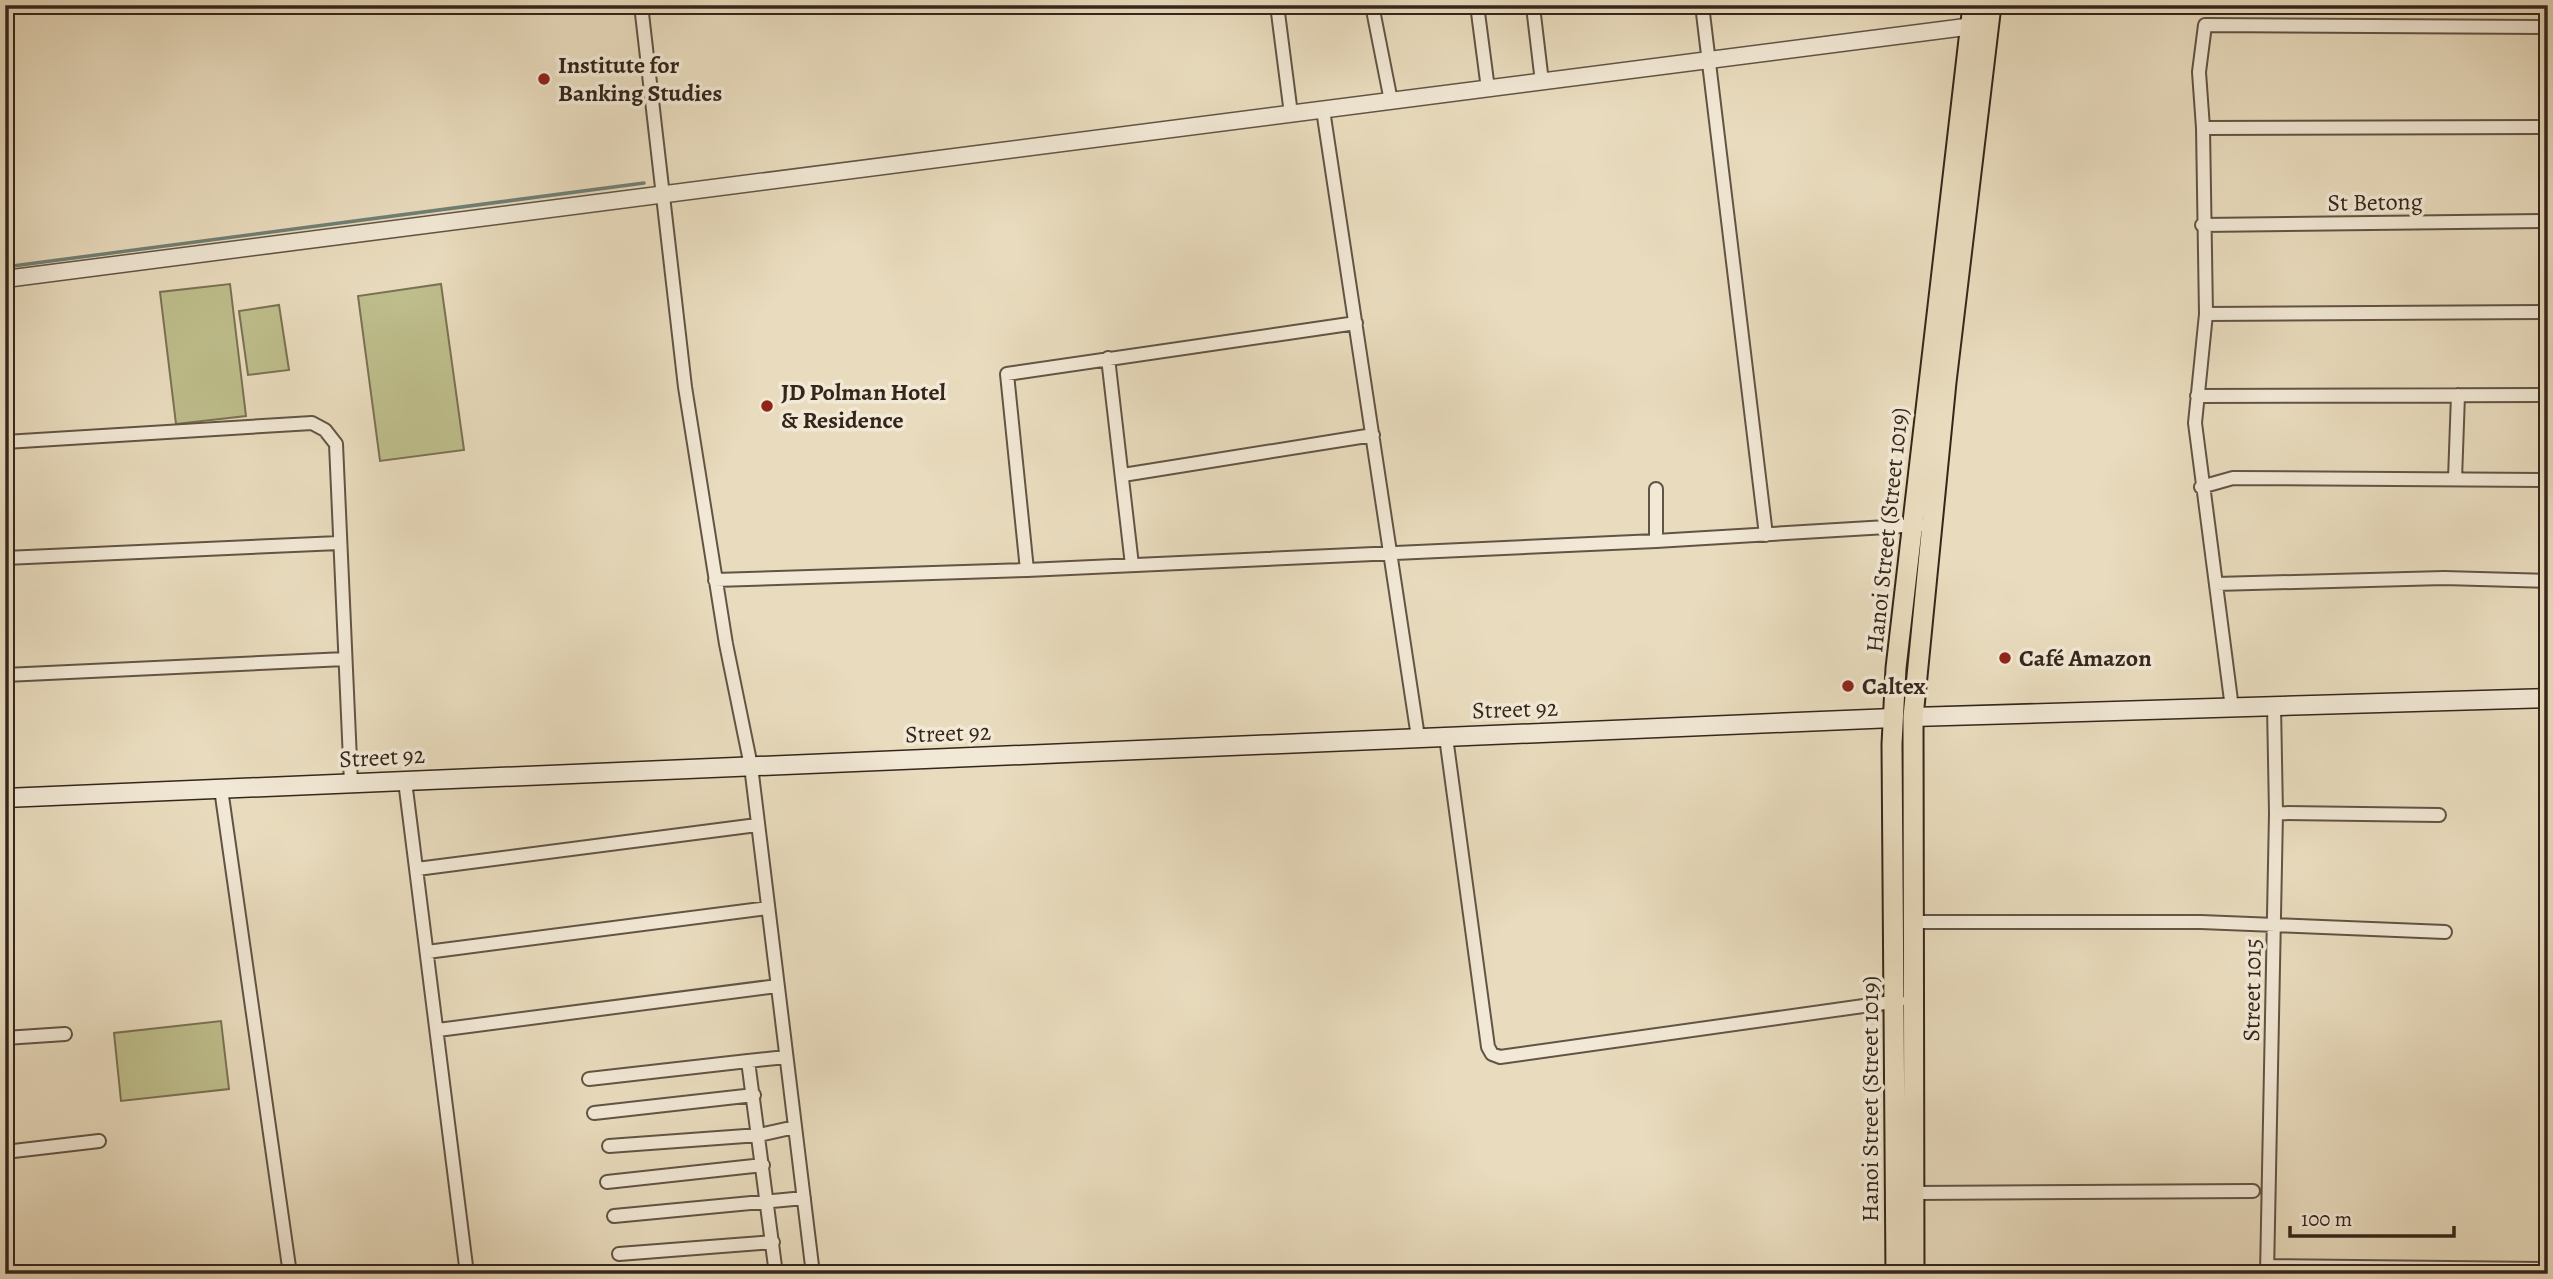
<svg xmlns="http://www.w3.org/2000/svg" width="2553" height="1279" font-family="Alegreya,serif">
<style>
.pitch{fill:#bebe8c;stroke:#7a7254;stroke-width:2}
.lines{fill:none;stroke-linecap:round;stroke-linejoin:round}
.stream{stroke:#708075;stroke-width:3.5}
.minor-casing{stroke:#625444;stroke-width:16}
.tertiary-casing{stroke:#625444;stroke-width:19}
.secondary-casing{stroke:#35261b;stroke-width:21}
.primary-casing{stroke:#35261b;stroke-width:23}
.minor{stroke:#f1e8d5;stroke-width:12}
.tertiary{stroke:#f1e8d5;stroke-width:16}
.secondary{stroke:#f1e8d5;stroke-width:18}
.primary{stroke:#e9dcbe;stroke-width:19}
.poi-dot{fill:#8f2418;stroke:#f1e8d5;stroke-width:2.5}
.labels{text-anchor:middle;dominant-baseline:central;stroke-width:7;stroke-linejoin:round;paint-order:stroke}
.poi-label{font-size:24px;font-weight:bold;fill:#35261b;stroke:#f1e8d5;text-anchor:start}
.street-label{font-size:24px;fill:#35261b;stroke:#f1e8d5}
</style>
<rect width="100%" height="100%" fill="#e9dcbe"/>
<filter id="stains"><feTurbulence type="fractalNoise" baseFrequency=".00286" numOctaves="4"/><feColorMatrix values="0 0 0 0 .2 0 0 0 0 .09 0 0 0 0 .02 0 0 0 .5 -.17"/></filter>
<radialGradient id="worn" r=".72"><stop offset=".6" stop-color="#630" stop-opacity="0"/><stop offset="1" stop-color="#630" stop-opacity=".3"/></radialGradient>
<path class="pitch" d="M230 284 246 416 176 424 160 292Z
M441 284 464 450 380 461 358 296Z
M279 305 289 370 248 375 239 311Z
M221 1021 229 1089 121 1101 114 1033Z"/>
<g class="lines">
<path class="stream" d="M5 267 644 183"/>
<defs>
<path id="minor" d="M641 5 685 387 726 644 751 766 813 1274
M1277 5 1291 114
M1372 5 1391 101
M1477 5 1488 89
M1702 5 1766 535
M1534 15 1542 82
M1323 110 1418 737
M2203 128 2548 127
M2202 225 2548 221
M2206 314 2548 312
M1108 358 1132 565
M2197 396 2548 395
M5 442 312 423 325 430 336 444 351 783
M1123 475 1373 435
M2455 479 2458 395
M2201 487 2233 478 2548 480
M1656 489V541
M5 558 339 543
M1027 570 1007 374 1356 323
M715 580 1027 570 1656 541 1920 525
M2216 584 2444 578 2548 581
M5 675 345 659
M2232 708 2195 423 2206 314 2203 128 2199 72 2205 25 2548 27
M1446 737 1488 1047 1492 1054 1500 1057 1899 1001
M405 781 467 1274
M221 789 290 1274
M2276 813 2439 815
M417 869 757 825
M1913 922H2201L2445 932
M427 952 768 908
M438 1030 777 986
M5 1038 65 1034
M748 1061 786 1057
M589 1079 748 1061 776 1274
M594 1113 754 1095
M609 1146 759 1135 795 1127
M5 1152 99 1141
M607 1182 763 1165
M1915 1193 2253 1191
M614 1216 804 1198
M619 1254 773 1242
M2267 1266 2548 1269
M2267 1274 2276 813 2274 706"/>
<path id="tertiary" d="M5 279 1981 25"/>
<path id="secondary" d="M1913 717 2548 698
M5 798 1893 718"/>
<path id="primary" d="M1896 1274 1892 744 1896 668 1973 5
M1914 1274 1913 717 1946 382 1991 5"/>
</defs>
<use href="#minor" class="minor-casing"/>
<use href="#tertiary" class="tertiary-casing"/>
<use href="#secondary" class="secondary-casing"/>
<use href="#primary" class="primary-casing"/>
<use href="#minor" class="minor"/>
<use href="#tertiary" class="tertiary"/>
<use href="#secondary" class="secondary"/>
<use href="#primary" class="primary"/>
</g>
<g class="poi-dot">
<circle cx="544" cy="79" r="7"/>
<circle cx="767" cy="406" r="7"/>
<circle cx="2005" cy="658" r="7"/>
<circle cx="1848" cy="686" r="7"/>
</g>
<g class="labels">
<g class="poi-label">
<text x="558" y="65">Institute for<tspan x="558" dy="28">Banking Studies</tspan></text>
<text x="781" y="392">JD Polman Hotel<tspan x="781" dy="28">&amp; Residence</tspan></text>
<text x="2019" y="658">Café Amazon</text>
<text x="1862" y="686">Caltex</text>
</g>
<g class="street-label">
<text transform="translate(2375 202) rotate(-1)">St Betong</text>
<text transform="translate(1887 530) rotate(-84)">Hanoi Street (Street 1019)</text>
<text transform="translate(1515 709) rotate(-2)">Street 92</text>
<text transform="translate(948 733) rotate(-2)">Street 92</text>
<text transform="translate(382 757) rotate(-3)">Street 92</text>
<text transform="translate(2252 990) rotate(-89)">Street 1015</text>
<text transform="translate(1870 1099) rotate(-90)">Hanoi Street (Street 1019)</text>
</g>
</g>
<rect width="2553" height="1279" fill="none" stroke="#e9dcbe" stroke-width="28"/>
<rect x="7" y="7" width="2539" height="1265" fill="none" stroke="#35261b" stroke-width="3.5"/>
<rect x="14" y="14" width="2525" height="1251" fill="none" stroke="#35261b" stroke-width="2"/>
<path d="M2290 1226v10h164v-10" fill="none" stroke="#35261b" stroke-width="3.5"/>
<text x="2301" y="1226" font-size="21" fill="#35261b" stroke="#f1e8d5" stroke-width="5" paint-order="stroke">100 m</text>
<rect width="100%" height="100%" filter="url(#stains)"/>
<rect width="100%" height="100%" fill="url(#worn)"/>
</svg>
